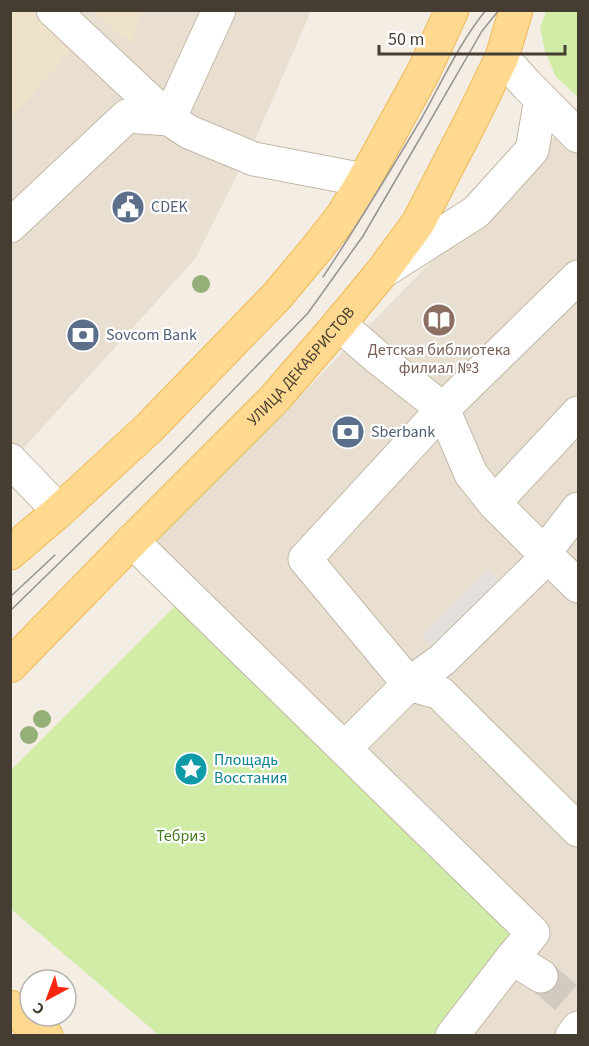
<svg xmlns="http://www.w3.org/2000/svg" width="589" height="1046" font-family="'Source Sans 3',sans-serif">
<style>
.residential{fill:#e8dfd0}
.education{fill:#eee2cb}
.green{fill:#d1eca7}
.parking{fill:#e3e0dc}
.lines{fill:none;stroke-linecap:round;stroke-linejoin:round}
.minor-tunnel{stroke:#d0cac0;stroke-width:33;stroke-dasharray:33 16;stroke-linecap:butt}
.minor-casing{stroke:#c3b8a7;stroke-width:35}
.major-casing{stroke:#f0b954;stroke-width:35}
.minor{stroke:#fff;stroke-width:33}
.major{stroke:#ffd990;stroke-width:33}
.tram{stroke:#949494;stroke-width:1.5}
.tree{fill:#95af78}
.labels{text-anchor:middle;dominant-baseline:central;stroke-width:4.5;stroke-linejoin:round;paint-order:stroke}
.service-label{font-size:16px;fill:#4e5e75;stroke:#fff;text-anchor:start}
.education-label{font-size:16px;fill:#785e54;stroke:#fff}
.street-label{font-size:16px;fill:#463d32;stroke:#fff}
.culture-label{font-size:16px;fill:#0d838f;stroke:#fff;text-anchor:start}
.park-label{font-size:16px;fill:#487d20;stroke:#fff}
</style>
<rect width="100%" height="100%" fill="#f3ede3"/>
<path class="residential" d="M11 11H311L258 133 195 259 11 462Z
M573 118 578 122V1035H463L150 548Z"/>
<path class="education" d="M11 11H35L74 46 11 119Z
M92 11H141L132 45Z"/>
<path class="green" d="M546 11H578V97L556 77 545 51 540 28Z
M179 602 522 934 440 1035 160 1036 11 909V770Z"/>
<path class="parking" d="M488 569 502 583 437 652 422 636Z"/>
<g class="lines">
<path class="minor-tunnel" d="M541 976 577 1007"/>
<defs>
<path id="minor" d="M53 10 169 119 189 132 254 159 364 180
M502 57 527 85 578 136
M10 226 127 116 169 119 219 10
M382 272 476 212 532 150 541 99
M578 277 443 409 305 559 409 684 440 693 578 830
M339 324 377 357 443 409 471 474 494 503 544 553 538 566 442 660 409 684 345 748
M10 460 59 511
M494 503 578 413
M578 509 544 553 578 586
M132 541 533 933 512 958 452 1036
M512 958 541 976
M572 1036 578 1028"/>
<g id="major">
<path d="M10 553 59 511 149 428 277 296 318 247 343 215 364 180 424 71 452 10"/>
<path id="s1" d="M10 666 132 541 275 398 339 324 382 272 418 223 472 119 502 57 516 10"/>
<path d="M10 1007 46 1036"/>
</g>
</defs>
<use href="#minor" class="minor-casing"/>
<use href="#major" class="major-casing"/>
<use href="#minor" class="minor"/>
<use href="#major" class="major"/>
<path class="tram" d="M323 277C357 226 389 173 420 121 441 84 459 43 486 10
M10 597 55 555
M10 611 170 455 308 313 363 236 426 128 482 31 499 10"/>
</g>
<g class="tree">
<circle cx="201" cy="284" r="9"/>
<circle cx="42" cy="719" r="9"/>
<circle cx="29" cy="735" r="9"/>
</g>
<defs>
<symbol id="civic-disc" viewBox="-11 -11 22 22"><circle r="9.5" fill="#5c6f8a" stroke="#fff"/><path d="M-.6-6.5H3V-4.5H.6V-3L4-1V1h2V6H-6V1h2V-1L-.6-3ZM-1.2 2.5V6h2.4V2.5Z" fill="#fff"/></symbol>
<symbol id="library-disc" viewBox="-11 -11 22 22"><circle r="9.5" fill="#8d6e63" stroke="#fff"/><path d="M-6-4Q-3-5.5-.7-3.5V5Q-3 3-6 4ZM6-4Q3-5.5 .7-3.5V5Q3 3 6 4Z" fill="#fff"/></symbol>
<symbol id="bank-disc" viewBox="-11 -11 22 22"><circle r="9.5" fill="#5c6f8a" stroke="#fff"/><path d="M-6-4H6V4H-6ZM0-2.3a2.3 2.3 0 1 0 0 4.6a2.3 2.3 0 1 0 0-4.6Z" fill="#fff"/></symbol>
<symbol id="sight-disc" viewBox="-11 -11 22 22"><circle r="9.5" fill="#0f9aa8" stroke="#fff"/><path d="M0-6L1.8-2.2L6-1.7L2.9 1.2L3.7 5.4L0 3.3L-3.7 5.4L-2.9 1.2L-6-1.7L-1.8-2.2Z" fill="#fff"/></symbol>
</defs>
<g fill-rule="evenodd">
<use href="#civic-disc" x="109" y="188" width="38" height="38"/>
<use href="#library-disc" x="420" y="301" width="38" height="38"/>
<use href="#bank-disc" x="64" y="316" width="38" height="38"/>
<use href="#bank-disc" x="329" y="413" width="38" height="38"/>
<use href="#sight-disc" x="172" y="750" width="38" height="38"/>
</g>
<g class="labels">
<g class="service-label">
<text x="151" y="207">CDEK</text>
<text x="106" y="335">Sovcom Bank</text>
<text x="371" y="432">Sberbank</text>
</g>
<g class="education-label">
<text x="439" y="350">Детская библиотека<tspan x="439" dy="18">филиал №3</tspan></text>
</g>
<g class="street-label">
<text stroke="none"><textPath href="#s1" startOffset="418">УЛИЦА ДЕКАБРИСТОВ</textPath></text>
</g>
<g class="culture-label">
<text x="214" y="760">Площадь<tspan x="214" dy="18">Восстания</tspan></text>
</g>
<g class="park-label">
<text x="181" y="836">Тебриз</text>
</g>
</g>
<rect width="589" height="1046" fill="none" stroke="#463d32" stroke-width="24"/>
<g transform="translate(48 998) rotate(221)"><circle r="28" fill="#ffffff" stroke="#b5b1ad" stroke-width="1.5"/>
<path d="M0-4.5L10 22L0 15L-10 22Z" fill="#ff250e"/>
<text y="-9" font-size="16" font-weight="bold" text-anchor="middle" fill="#463d32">С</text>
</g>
<path d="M379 45v9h186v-9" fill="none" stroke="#463d32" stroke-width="3"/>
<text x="388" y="45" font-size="18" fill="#463d32" stroke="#ffffff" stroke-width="4.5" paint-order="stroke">50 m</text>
</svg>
